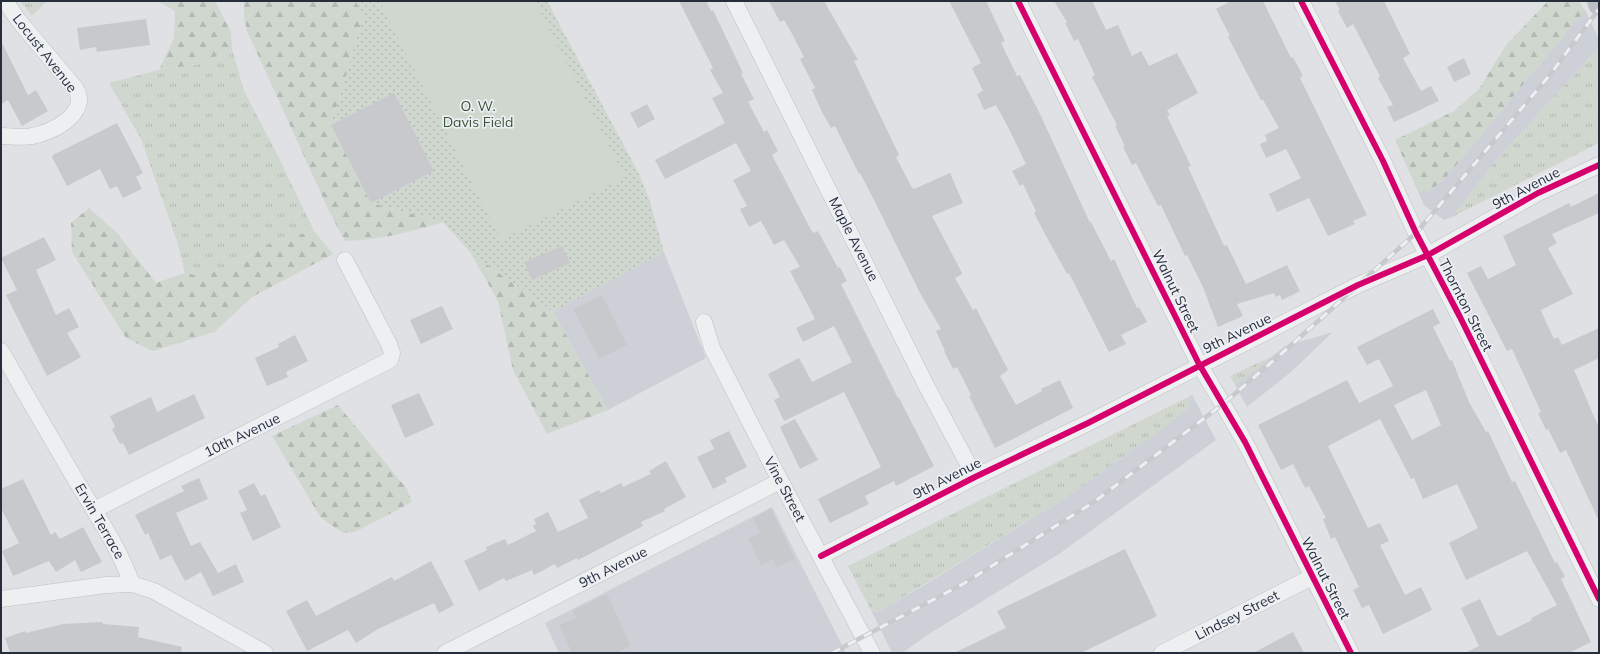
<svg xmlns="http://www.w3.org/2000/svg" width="1600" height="654" font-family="Mulish,sans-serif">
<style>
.built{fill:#cdd0d7}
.grass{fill:url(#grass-tufts)}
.forest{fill:url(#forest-firs)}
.park{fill:url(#park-dots)}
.garden{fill:#cfd7cf}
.building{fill:#c7c9cc;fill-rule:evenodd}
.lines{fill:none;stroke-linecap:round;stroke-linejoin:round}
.street-casing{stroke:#bdbfc2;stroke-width:17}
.street{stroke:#eeeff1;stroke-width:16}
.secondary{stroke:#bdbfc4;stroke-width:22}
.rail-casing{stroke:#c7c9cc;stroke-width:4.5}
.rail{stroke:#eceff4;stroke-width:3;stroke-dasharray:9;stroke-linecap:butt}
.cycleway-casing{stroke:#eceff4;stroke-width:8}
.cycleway{stroke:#d6006c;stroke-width:6}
.labels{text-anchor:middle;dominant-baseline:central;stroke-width:3.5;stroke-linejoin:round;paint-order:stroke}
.street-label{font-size:14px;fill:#272e3b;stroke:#eceff4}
.park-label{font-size:14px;fill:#3b5635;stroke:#eceff4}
</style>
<defs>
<pattern id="grass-tufts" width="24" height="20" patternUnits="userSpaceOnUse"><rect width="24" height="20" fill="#cfd7cf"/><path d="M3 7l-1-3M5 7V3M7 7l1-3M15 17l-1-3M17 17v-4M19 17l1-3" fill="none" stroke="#b2b9b3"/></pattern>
<pattern id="forest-firs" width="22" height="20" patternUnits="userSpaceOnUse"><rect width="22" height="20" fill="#cfd7cf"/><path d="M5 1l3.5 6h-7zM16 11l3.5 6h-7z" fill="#b2b9b3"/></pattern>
<pattern id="park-dots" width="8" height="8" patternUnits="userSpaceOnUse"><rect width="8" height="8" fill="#cfd7cf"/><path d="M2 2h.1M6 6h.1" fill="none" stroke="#b2b9b3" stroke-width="1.8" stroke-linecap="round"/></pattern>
</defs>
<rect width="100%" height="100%" fill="#dfe1e4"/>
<path class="built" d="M1585 10 1599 39V47L1492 165 1452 217 1444 220 1424 205 1418 191 1425 193 1442 182Z
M664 252 706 358 608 410 553 312Z
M1333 332 1291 372 1247 407 1235 385 1285 346Z
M1192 395 1216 440 1059 554 929 634 902 653H892L872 612 880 611 921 587 1067 497 1167 425 1189 407Z
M772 507 846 653H559L545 623Z"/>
<path class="grass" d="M20 1H47L32 16Z
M1599 47V143L1452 217 1492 165Z
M232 49 244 91 277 154 314 231 277 240 232 265 200 276 185 273 178 244 141 139 109 83 159 70 199 64Z
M1275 355 1235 385 1230 376Z
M1192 395 1189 407 1167 425 1067 497 880 611 872 612 848 566Z"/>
<path class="forest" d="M158 1H215L231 32 232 49 199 64 159 70 174 38 175 11Z
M244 1H356L363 18 331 125 371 203 443 222C410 232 379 240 345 241L329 211 247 31 244 17Z
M1548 1H1579L1585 10 1442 182 1425 193 1418 191 1395 140 1454 111 1479 89 1506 45Z
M89 208 117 233 156 283 185 273 200 276 232 265 277 240 314 231 333 254 252 297 214 332 153 351 126 338 72 252 71 223Z
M470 252 553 312 608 410 547 434 513 370 498 301Z
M338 405 407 489 412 502 355 532 343 533 321 518 272 436Z"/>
<path class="park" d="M356 1H547L640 176 649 199 664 252 553 312 470 252 443 222 371 203 331 125 363 18Z"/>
<path class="garden" d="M379 1H535L625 177 501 240Z"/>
<path class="building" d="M679 1H706L711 11 713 10 743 73 741 74 754 99 748 102 764 132 767 130 778 151 772 155 782 174 811 230 814 233 818 231 838 268 840 267 847 281 841 284 898 398H899L934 466 896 486 894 481 865 496 869 504 830 523 818 499 881 467 844 392 784 421 774 400 780 397 768 374 799 358 812 382 852 362 834 326 803 342 796 328 815 319 790 271 800 267 784 240 774 245 761 221 749 227 740 209 747 206 733 180 751 171 736 143 665 179 655 160 725 123 712 98 723 93 710 70 713 68Z
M769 1H824L858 60 854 61 899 155 896 157 911 186 914 189 950 173 963 203 932 216 961 271 962 274 955 278 973 310 976 308 1008 370 1000 376 1016 405 1042 391 1041 389 1060 380 1073 408 995 448 969 396 971 395 957 367 953 369 944 351H945L936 331 941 329 920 293 875 202 860 173 859 174 835 126 831 128 822 112 812 90 815 88 800 59 804 57 790 30 784 20 780 22Z
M949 1H986L1005 41 1001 43 1017 76 1020 75 1040 114 1090 223 1091 222 1111 261 1114 259 1137 308 1139 307 1147 322 1121 335 1126 344 1109 352 1069 273 1067 274 1045 234 1034 213 1036 211 1023 184 1020 186 1012 171 1026 164 1009 129 996 105 984 110 977 94 983 91 972 68 981 63Z
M1054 1H1092L1106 30 1118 25 1132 56 1141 51 1149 66 1177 53 1198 93 1167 110 1170 115 1167 116 1191 166 1188 167 1224 246 1227 245 1246 284 1287 265 1300 291 1282 300 1280 295 1276 297 1274 293 1237 304 1243 316 1218 327 1203 287 1187 255 1185 256 1161 205 1158 206 1136 163 1132 165 1123 147 1125 146 1115 126 1117 125 1092 77 1095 75 1078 39 1074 41 1065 23 1067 22Z
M1231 1H1263L1291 58 1293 57 1303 76 1300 78 1367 215 1353 221 1355 224 1328 236 1309 198 1277 212 1269 194 1301 178 1286 149 1266 158 1260 144 1267 141 1265 135 1279 128 1263 100H1261L1228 37 1230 36 1216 9Z
M1335 1H1384L1410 54 1403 58 1421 91 1431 86 1439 101 1394 122 1387 107 1393 105 1378 78 1380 76 1353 24 1347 28 1338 11 1340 10Z
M146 19 150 45 97 52 96 47 80 50 77 28Z
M1 41 28 95 36 90 48 111 22 126 8 100 1 104Z
M1464 58 1471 74 1454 82 1447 67Z
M394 93 434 171 371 203 331 125Z
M647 104 655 119 638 128 630 113Z
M117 123 143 173 136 177 142 189 123 198 117 186 110 189 100 169 67 186 52 157 53 155Z
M1599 193V213L1552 234 1557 243 1548 248 1573 294 1541 310V311L1554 339 1558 337 1562 345 1599 328V358L1574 370 1599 428V521L1566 450 1560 453 1548 429 1546 430 1538 413 1541 412 1512 349 1507 351 1467 273 1481 266 1488 279 1516 265 1503 236 1569 203 1571 207Z
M44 237 56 260 36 270 56 315 69 308 79 327 67 333 81 357 47 376 6 295 17 290 1 258Z
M562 246 570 263 532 280 524 262Z
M602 295 627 345 599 359 573 309Z
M442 306 453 329 421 344 410 320Z
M1433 309 1440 323 1433 327 1450 361 1452 360 1469 402 1486 432 1488 431 1512 482 1515 481 1555 563 1557 562 1565 577 1561 579 1591 642 1569 653H1465L1479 646 1461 608 1480 599 1497 635 1500 636 1532 620 1531 618 1557 605 1527 551 1466 580 1449 543 1478 528 1457 484 1423 499 1414 478 1411 479 1380 419 1328 446 1368 528 1380 523 1389 541 1380 545 1405 595 1421 587 1432 610 1383 634 1369 605 1362 608 1353 590 1359 587 1335 537 1331 539 1323 519 1326 518 1309 486 1305 488 1293 464 1281 470 1258 425 1347 380 1359 403 1393 386 1379 359 1367 365 1357 347ZM1426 390 1441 425 1412 440 1394 405Z
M295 335 308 361 286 372 288 377 267 386 255 358 279 347 278 344Z
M419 393 434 425 405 438 391 405Z
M194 394 205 418 129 455 123 443 120 444 112 429 115 427 110 416 151 397 157 412Z
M795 419 818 460 800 469 780 427Z
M729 431 747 467 725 478 727 482 713 489 697 457 714 449 710 440Z
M666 461 686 497 664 509 665 511 641 522 643 526 578 560 577 558 557 568 555 564 534 575 532 570 506 581 504 578 479 591 464 561 487 550 486 547 505 539 508 545 536 531 533 526 536 524 534 519 548 512 558 532 588 518 579 500 599 490 601 493 621 483 623 487 651 474 649 471Z
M199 478 208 499 176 513 191 546 200 542 218 573 236 564 244 582 213 596 201 572 185 581 171 555 160 560 148 533 145 535 135 515 184 491 181 486Z
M23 479 51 535 55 532 60 539 83 527 102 562 81 572 75 560 56 572 49 561 13 576 2 551 19 543 1 508V489Z
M254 483 261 496 265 494 281 527 253 541 240 513 247 510 238 491Z
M771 509 795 559 777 567 773 559 761 565 748 539 760 533 753 518Z
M1125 549 1157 616 1081 653H954L1006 628 997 611Z
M431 561 454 605 439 613 434 603 378 629 356 643 348 630 307 651 286 611 307 600 316 616 392 577 394 581Z
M607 594 631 646 616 653H572L559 625 576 618 572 611Z
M102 622 103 624 139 627 138 637 182 647 181 653H10L5 638 25 631 26 633 63 624Z
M1293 632 1304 653H1253Z"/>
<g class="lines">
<defs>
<path id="street" d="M734 1 927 387 975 477
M1018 1 1199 364 1245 442 1351 653
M1301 1 1383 161 1416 233 1460 317 1599 599
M1 136C11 136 22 138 32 136 52 133 90 113 76 89L19 21 5 1
M704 322 712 348 773 467 872 653
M1 351C25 393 49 435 74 477 95 513 118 545 132 584
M94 510 390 360 392 353 389 344 345 260
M821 556 975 477 1088 423 1358 285 1428 255 1538 193 1599 165
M1 599 106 585 132 584 154 591 265 653
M445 653 780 481
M1162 653 1312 577"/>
</defs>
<use href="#street" class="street-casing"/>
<use href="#street" class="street"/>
<path class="secondary" d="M1598 1 1599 4"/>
<defs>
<path id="rail" d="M832 653 963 584 1094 502 1223 404 1288 348 1416 233 1549 76 1599 9"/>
</defs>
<use href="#rail" class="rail-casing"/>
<use href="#rail" class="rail"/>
<defs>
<path id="cycleway" d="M1018 1 1199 364 1245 442 1351 653
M1301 1 1383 161 1416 233 1460 317 1599 599
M821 556 975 477 1088 423 1358 285 1428 255 1538 193 1599 165"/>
</defs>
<use href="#cycleway" class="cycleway-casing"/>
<use href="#cycleway" class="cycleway"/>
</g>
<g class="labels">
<g class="street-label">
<text transform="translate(45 53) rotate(52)">Locust Avenue</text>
<text transform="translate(1526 188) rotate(-28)">9th Avenue</text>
<text transform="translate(854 239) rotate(63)">Maple Avenue</text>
<text transform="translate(1176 291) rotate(64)">Walnut Street</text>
<text transform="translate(1466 305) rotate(63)">Thornton Street</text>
<text transform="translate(1237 333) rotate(-26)">9th Avenue</text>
<text transform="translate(242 435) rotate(-26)">10th Avenue</text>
<text transform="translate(947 478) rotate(-27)">9th Avenue</text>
<text transform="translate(785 489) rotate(62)">Vine Street</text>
<text transform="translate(100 521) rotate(60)">Ervin Terrace</text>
<text transform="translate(613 567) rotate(-27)">9th Avenue</text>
<text transform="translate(1326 578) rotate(63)">Walnut Street</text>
<text transform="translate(1237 615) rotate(-27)">Lindsey Street</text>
</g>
<g class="park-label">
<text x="478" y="106">O. W.<tspan x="478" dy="16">Davis Field</tspan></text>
</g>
</g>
<rect width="1600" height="654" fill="none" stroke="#272e3b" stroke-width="4"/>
</svg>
